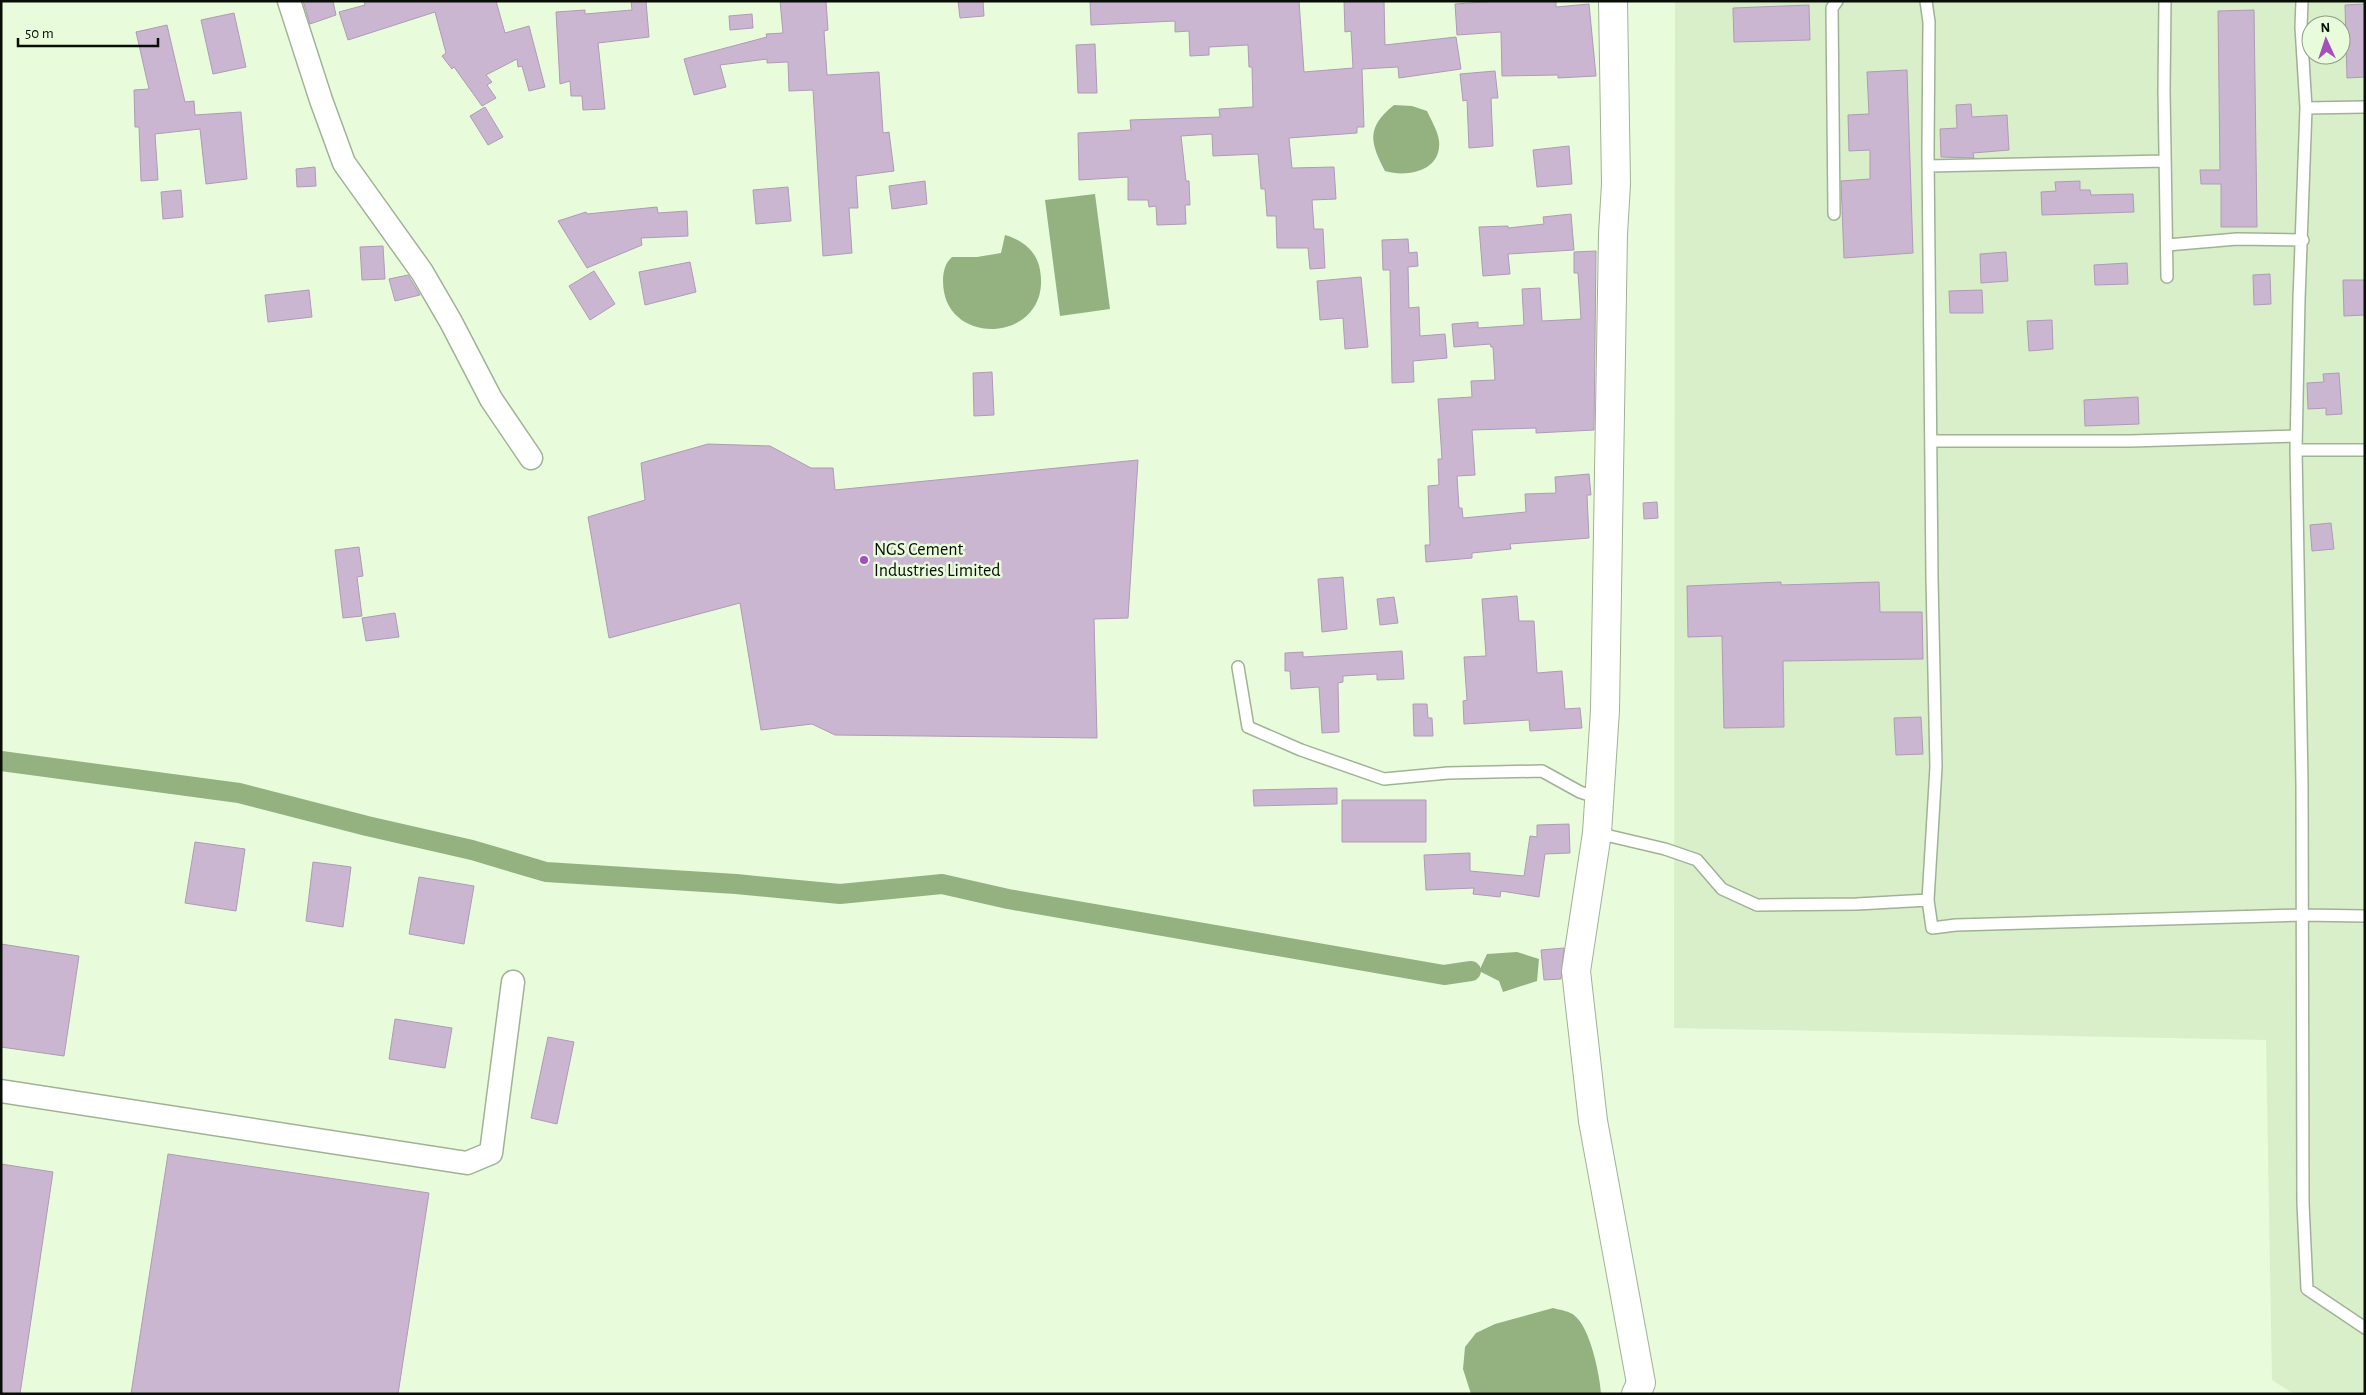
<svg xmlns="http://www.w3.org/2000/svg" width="2366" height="1395" font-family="'Alegreya Sans',sans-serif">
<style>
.built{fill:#d8efca;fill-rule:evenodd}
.water{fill:#93b27f}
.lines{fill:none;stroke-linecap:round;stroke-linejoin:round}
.canal{stroke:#93b27f;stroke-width:20}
.building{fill:#cbb6d2;stroke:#b09ab6}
.service-casing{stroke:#a0b295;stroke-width:14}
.minor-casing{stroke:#a0b295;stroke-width:25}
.tertiary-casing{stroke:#a0b295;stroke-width:30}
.service{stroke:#fff;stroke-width:11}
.minor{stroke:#fff;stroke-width:22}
.tertiary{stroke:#fff;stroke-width:28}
.poi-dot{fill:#a54fbc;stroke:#e8fcdc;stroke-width:2}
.labels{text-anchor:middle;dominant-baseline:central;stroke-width:5;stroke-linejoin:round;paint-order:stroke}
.poi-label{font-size:18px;fill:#080e05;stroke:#e8fcdc;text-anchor:start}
</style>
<rect width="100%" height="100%" fill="#e8fcdc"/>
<path class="built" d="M1675 1H2365V1394H2294L2272 1380 2266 1040 1674 1028ZM2311 25H2341V55H2311Z"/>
<path class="water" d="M1394 105 1412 106 1427 111C1431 120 1438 131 1439 141 1442 171 1407 178 1385 171 1369 141 1367 127 1394 105Z
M1095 194 1110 309 1060 316 1045 200Z
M1005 235C1022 240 1037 251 1040 270 1053 343 943 350 943 281 943 272 945 263 952 257H977L1001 253Z
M1517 952 1539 959 1537 981 1503 992 1499 981 1479 971 1487 954Z
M1553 1308C1560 1310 1570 1311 1575 1316 1590 1328 1600 1375 1601 1394H1471L1463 1369 1465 1347 1476 1333 1495 1324Z"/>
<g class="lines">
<path class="canal" d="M1 761 239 793 367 826 472 850 546 872 736 884 840 894 942 884 1008 899 1444 975 1471 971"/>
</g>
<path class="building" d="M303 1H333L336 15 310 24Z
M364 1H496L505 33 529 26 545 87 529 91 522 66 518 67 517 59 486 75 492 82 487 85 496 98 482 106 454 67 452 69 442 56 446 53 435 12 348 40 339 12 365 5Z
M631 1H646L649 37 598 43 605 109 583 110 582 96H571L570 81 560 84 556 12 585 10V14L632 10Z
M780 1H826L828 30 824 31 827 75 879 72 883 133 889 132 894 171 856 176 858 208H849L852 253 823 256 813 90 789 91 788 62 767 63V59L720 65 726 87 694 95 684 59 767 37 766 34 783 33Z
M958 1H983L984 16 960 18Z
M1090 1H1299L1304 72 1353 68 1351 31 1345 32 1344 1H1384L1385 45 1456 37 1461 69 1399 78 1398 67 1362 69 1364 127H1357V133L1289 138 1292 168 1334 167 1336 199 1312 200 1314 229H1323L1325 268 1310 269 1308 248H1277L1276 216H1267L1265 189H1261L1258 154 1213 156 1212 134 1181 136 1186 181H1189L1190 205H1185L1186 224 1157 225 1156 206 1149 207 1148 200H1128V177L1079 180 1078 133 1131 130 1130 120 1220 117 1219 109 1253 107 1252 67H1249L1248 45 1209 47V55L1190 56 1189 31 1175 32V21L1091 25Z
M1500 1H1556V7L1589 4 1596 76 1558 78V75L1502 76 1501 32 1457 35 1455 4Z
M2365 4V77L2347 78 2345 5Z
M1809 5 1810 40 1734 42 1733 8Z
M2254 10 2257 227H2221V184H2201L2200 170H2220L2218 11Z
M234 13 246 67 213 74 201 20Z
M752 14 753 28 730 30 729 16Z
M167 25 185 102 194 101 195 115 241 112 247 179 206 184 200 129 155 134 158 180 141 181 139 127H135L134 90 149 89 136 32Z
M1095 44 1097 93H1078L1076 45Z
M1907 70 1913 253 1844 258 1841 181 1870 179V150L1849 151 1848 115 1869 114 1867 72Z
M1495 71 1498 98H1491L1493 146 1469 148 1467 100 1463 101 1460 74Z
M1971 104 1972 117 2007 115 2009 150 1973 153 1974 158 1941 157 1940 129 1957 128 1956 105Z
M485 107 503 137 488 145 470 116Z
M1569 146 1572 184 1537 187 1533 150Z
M315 167 316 186 297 187 296 169Z
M925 181 927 204 892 209 889 186Z
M2080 181V190H2090L2091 195 2133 194 2134 212 2042 215 2041 192 2056 191 2055 182Z
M788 187 791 221 756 224 753 190Z
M181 190 183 217 163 219 161 192Z
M657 207 658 213 687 211 688 236 641 238 642 245 587 268 558 221 586 212 587 214Z
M1571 214 1574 250 1508 254 1510 274 1483 276 1479 227 1508 226V228L1544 224 1543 217Z
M1408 239 1409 253 1417 252 1418 266 1408 267 1409 308 1419 307 1420 336 1445 334 1447 358 1413 361 1414 382 1392 383 1390 270H1383L1382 240Z
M383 246 385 279 362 280 360 247Z
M1596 251 1594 430 1536 433V428L1472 430 1475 475 1457 476 1459 508H1462L1463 518 1526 512 1525 494 1556 493 1555 477 1589 474 1591 495H1587L1589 538 1510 544 1511 549 1472 553V558L1426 562 1425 545H1430L1428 486 1439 485 1438 459H1442L1438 399 1472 397 1471 381 1495 380 1493 347H1491L1490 344 1454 347 1452 324 1478 322V328L1524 325 1522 289 1540 288 1542 321 1581 319 1578 273H1574V252Z
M2006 252 2008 281 1981 283 1980 254Z
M690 262 696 292 645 305 639 272Z
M2127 263 2128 284 2095 285 2094 265Z
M594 271 615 304 590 320 569 286Z
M2270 274 2271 304 2254 305 2253 275Z
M408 275 420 295 395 301 389 279Z
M1361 277 1368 347 1345 349 1343 318 1320 320 1317 281Z
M2343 280H2365V315L2344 316Z
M309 290 312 317 268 322 265 295Z
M1982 290 1983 313H1950L1949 291Z
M2052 320 2053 349 2029 351 2027 321Z
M992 372 994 415 974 416 973 373Z
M2339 373 2342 414 2326 415V408L2308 409 2307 383 2324 382 2323 374Z
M2138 397 2139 424 2085 426 2084 400Z
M708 444 770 446 811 468H833L835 490 1138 460 1128 618 1094 619 1097 738 835 735 812 724 761 730 740 603 609 638 588 517 645 500 641 463Z
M1657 502 1658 518 1644 519 1643 503Z
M2331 523 2334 549 2312 551 2310 525Z
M359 547 363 576 357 577 362 616 343 618 335 550Z
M1343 577 1347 629 1322 632 1318 579Z
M1781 582V585L1879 582 1880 612H1922L1923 659 1783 661 1784 727 1724 728 1722 636 1688 637 1687 586Z
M1517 596 1519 621H1534L1537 673 1562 671 1565 709 1580 708 1582 728 1530 731 1529 720 1464 724 1463 701 1467 700 1464 657 1486 656 1482 599Z
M1394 597 1398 623 1380 625 1377 599Z
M395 613 399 637 366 641 362 618Z
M1402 651 1404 679 1377 680V674L1343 676V682L1338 683 1339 732 1322 733 1319 687 1291 689 1290 671H1285V653L1303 652V657Z
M1413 704H1427L1428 718H1432L1433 736H1414Z
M1921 717 1923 754 1896 755 1894 718Z
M1337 788V804L1254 806 1253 790Z
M1342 800H1426V842H1342Z
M1569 824 1570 853 1545 854 1539 897 1501 891 1500 897 1473 894 1474 888 1426 890 1424 855 1470 853V871L1524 876 1530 836 1537 837V825Z
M195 842 245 849 236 911 185 903Z
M313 862 351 867 343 927 306 921Z
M419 877 474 886 464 944 409 934Z
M1 944 79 956 64 1056 1 1047Z
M1564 948 1561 979 1544 980 1541 950Z
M395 1019 452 1028 445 1068 389 1059Z
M548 1037 574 1042 557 1124 531 1118Z
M168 1154 429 1193 398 1394H131Z
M1 1164 53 1172 20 1394H1Z"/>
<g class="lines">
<defs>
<path id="service" d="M1926 1 1929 22 1928 152 1932 578 1936 767 1928 900 1932 928 1956 925 2301 915 2365 916
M2165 1 2164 90 2167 277
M2302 1 2301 27 2306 108 2365 107
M2306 108 2299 299 2296 450 2302 783 2303 1203 2307 1289 2365 1328
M1928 166 2165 161
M1834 214 1832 8 1837 1
M2167 245 2237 239 2303 240
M1932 441H2131L2296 436
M2296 450H2365
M1238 667 1248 727 1301 750 1384 779 1448 773 1542 771 1580 792 1599 798
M1597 833 1665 849 1697 860 1722 889 1757 905 1857 904 1928 900"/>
<path id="minor" d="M289 1 321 100 344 163 422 272 451 322 491 399 531 458
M1 1091 467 1163 491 1153 513 982"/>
<path id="tertiary" d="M1613 1 1616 184 1613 234 1605 710 1597 833 1576 971 1593 1121 1641 1383 1636 1394"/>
</defs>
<use href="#service" class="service-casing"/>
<use href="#minor" class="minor-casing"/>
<use href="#tertiary" class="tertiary-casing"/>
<use href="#service" class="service"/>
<use href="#minor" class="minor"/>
<use href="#tertiary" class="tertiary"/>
</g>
<circle class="poi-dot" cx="864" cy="560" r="5"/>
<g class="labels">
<g class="poi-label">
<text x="874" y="550">NGS Cement<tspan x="874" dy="21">Industries Limited</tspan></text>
</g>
</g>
<rect width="2366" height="1395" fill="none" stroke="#080e05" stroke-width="5"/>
<g transform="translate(2326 40) rotate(357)"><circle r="24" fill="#e8fcdc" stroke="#8e9d86"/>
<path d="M0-4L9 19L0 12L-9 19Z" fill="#a54fbc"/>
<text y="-8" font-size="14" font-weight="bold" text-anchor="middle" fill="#080e05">N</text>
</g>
<path d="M18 38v8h140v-8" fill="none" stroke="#080e05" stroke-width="2.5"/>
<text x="25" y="38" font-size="15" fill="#080e05" stroke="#e8fcdc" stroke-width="4" paint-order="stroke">50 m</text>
</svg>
